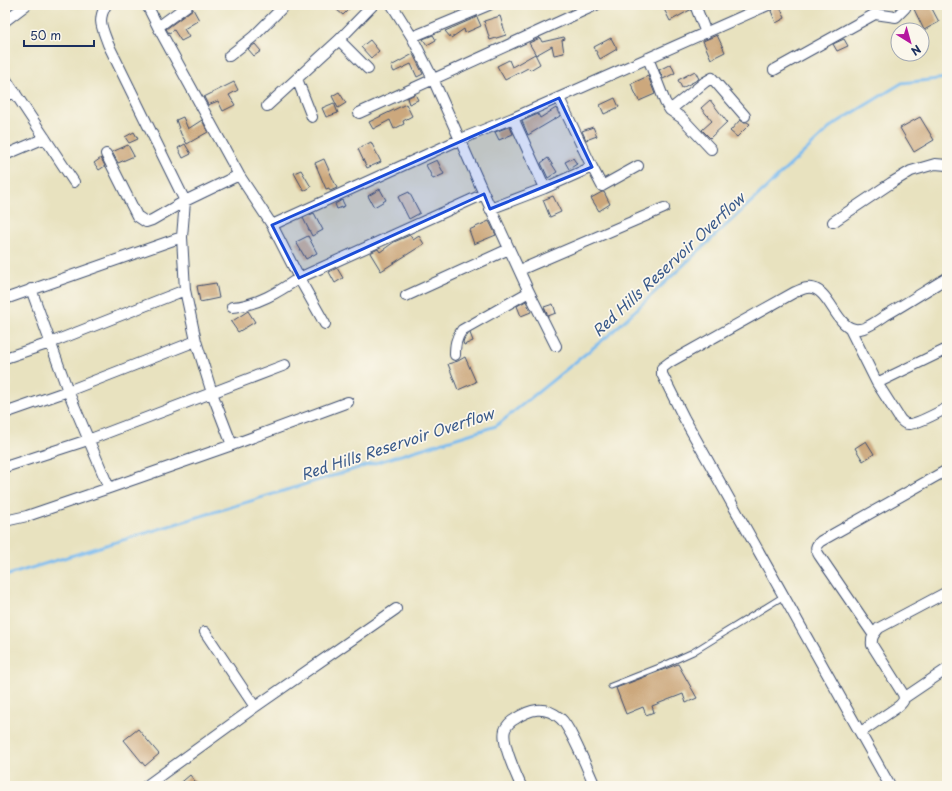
<svg xmlns="http://www.w3.org/2000/svg" width="952" height="791" font-family="'Playpen Sans',sans-serif">
<style>
.lines{fill:none;stroke-linecap:round;stroke-linejoin:round}
.stream{stroke:#7bbcf0;stroke-width:3}
.building{fill:#cca87d}
.service-casing{stroke:#3a4a6d;stroke-width:7}
.minor-casing{stroke:#3a4a6d;stroke-width:12}
.service{stroke:#fff;stroke-width:5}
.minor{stroke:#fff;stroke-width:10}
.marked{fill:#1d4ed8;fill-opacity:0.2;stroke:#1d4ed8;stroke-width:3;stroke-linejoin:round}
.labels{text-anchor:middle;dominant-baseline:central;stroke-width:3.5;stroke-linejoin:round;paint-order:stroke}
.water-label{font-size:15px;font-style:italic;fill:#38598a;stroke:#fbf7ec}
</style>
<rect width="100%" height="100%" fill="#fbf7ec"/>
<filter id="ink" filterUnits="userSpaceOnUse"><feTurbulence type="fractalNoise" baseFrequency=".025" numOctaves="2"/><feDisplacementMap in="SourceGraphic" scale="8" xChannelSelector="R" yChannelSelector="G"/><feConvolveMatrix kernelMatrix="1 2 1 2 8 2 1 2 1" color-interpolation-filters="sRGB"/></filter>
<filter id="wash" filterUnits="userSpaceOnUse"><feTurbulence type="fractalNoise" baseFrequency=".012" numOctaves="4" result="noise"/><feDisplacementMap in="SourceGraphic" scale="16" xChannelSelector="R" yChannelSelector="G"/><feGaussianBlur stdDeviation="0.9" result="paint"/><feColorMatrix in="noise" values="0 0 0 0 0 0 0 0 0 0 0 0 0 0 0 0 0 1.4 0 .05"/><feComposite in="paint" operator="in"/></filter>
<g filter="url(#wash)">
<rect width="100%" height="100%" fill="#e8e2bf"/>
<g class="lines">
<path class="stream" d="M5 576 496 426 609 335 833 125 902 83 947 78"/>
</g>
<g id="blocks">
<path class="building" d="M331 5H353L343 15Z
M672 5H689L690 10 670 21 664 9Z
M779 5 785 18 776 23 771 11 774 7Z
M912 5H930L939 22 924 30Z
M193 9 199 20 184 29 189 37 181 41 174 30 169 33 166 29Z
M500 16 506 35 490 40 484 21Z
M477 17 481 26 465 33 464 29 451 38 445 31Z
M433 35 436 40 427 45 423 39Z
M717 35 725 52 711 59 703 41Z
M564 37 565 39 562 40 564 53 554 55 552 46 536 55 529 43 540 38 542 42Z
M611 38 617 49 600 59 594 47Z
M844 39 848 46 837 51 833 44Z
M370 40 379 51 371 58 361 47Z
M255 44 261 51 254 56 248 49Z
M413 54 423 74 417 77 411 64 394 72 391 66Z
M535 54 540 64 530 70 528 68 505 80 497 66 509 60 512 67Z
M671 64 675 73 663 79 659 70Z
M695 71 699 79 682 88 678 80Z
M648 76 655 94 639 101 631 84Z
M234 82 238 90 229 95 235 105 223 111 218 101 208 105 204 97Z
M339 92 346 103 338 108 332 96Z
M415 94 418 100 409 104 407 98Z
M615 98 619 107 604 114 600 105Z
M710 100 727 122 710 138 702 130 712 121 701 108Z
M334 103 338 113 326 117 322 108Z
M406 104 412 116 403 121 404 124 394 129 390 120 373 129 369 122Z
M556 108 560 116 528 135 522 121 538 114 540 118Z
M183 117 188 129 202 120 208 132 187 144 181 134 176 120Z
M920 117 934 140 914 152 900 128Z
M740 120 743 122H747L750 124 737 137 730 131Z
M508 127H510L513 134 499 140 495 132Z
M593 127 597 136 586 140 582 131Z
M134 132 138 139 129 143 125 137Z
M371 142 381 162 367 168 358 149Z
M185 144 191 154 183 158 178 148Z
M128 145 134 156 118 163 112 152Z
M101 158 105 166 99 170 94 163Z
M548 158 557 172 548 178 541 163Z
M573 158 577 164 569 169 565 162Z
M324 159 337 188 330 191 329 188 326 189 315 163Z
M437 160 444 174 433 179 426 165Z
M301 170 311 187 304 191 294 173Z
M380 189 386 200 374 207 368 196Z
M409 192 420 213 409 219 398 197Z
M602 192H604L610 204 599 211 591 198Z
M553 196 561 212 550 217 543 200Z
M342 200 345 206 337 209 335 204Z
M314 213 323 230 312 236 303 218Z
M489 221 496 235 474 244 469 230Z
M410 235 413 240 419 236 424 244 381 271 370 253 378 249 380 252 394 242Z
M308 236 317 253 306 259 296 242Z
M337 268 343 278 335 283 329 272Z
M216 283 219 298 200 302 197 286Z
M526 301 531 312 521 316 517 306Z
M553 304 556 313 548 316 544 307Z
M248 311 255 322 238 332 231 322Z
M470 333 473 341 464 345 463 342 464 339 467 335Z
M465 357 476 382 458 390 448 364 458 361Z
M866 441 874 454 863 461 855 448Z
M678 664 697 698 686 703 683 694 652 706 654 712 646 715 643 707 626 714 616 688Z
M138 729 159 754 145 766 124 740Z
M190 775 199 786H177Z"/>
</g>
</g>
<g filter="url(#ink)">
<use href="#blocks" fill-opacity="0" stroke="#3a4a6d" stroke-width="1"/>
<g class="lines">
<defs>
<path id="service" d="M611 686 662 666 693 652 784 596"/>
<path id="minor" d="M147 5 158 27 239 175 272 225 299 278 484 194 433 79 412 37 392 5
M695 5 706 33
M5 21 26 5
M158 27 188 5
M412 37 489 5
M339 40 368 69
M229 56 253 37 285 5
M648 58 665 102 670 110 682 118 711 149
M774 70 875 14 896 17 905 8 903 5
M5 78 74 182
M297 79 312 117
M5 96 15 92
M267 106 339 40 373 5
M670 110 705 82 712 78 745 116
M359 113 596 5
M513 118 545 188
M106 154 137 216 146 222 152 220 185 201 239 175
M5 155 45 138
M592 167 602 186 638 166
M484 194 529 292 556 346
M490 209 545 188 592 167 559 98
M833 222 891 183 911 171 935 164 947 165
M272 225 461 139 513 118 768 5
M520 270 664 208
M31 289 68 391 109 488
M406 296 509 249
M5 299 182 237
M232 307C256 306 280 291 299 278L325 324
M850 329 877 383 947 349
M455 355C455 345 456 338 462 330L529 292
M5 358 50 343 185 290
M877 383 900 419C902 421 904 424 908 424 916 425 939 412 947 408
M5 413 68 391 196 341
M232 445 348 402
M5 467 88 440 285 365
M5 521 27 516 109 488 232 445 212 393 196 341 185 290 182 237 185 201 108 44C102 27 97 21 106 5
M205 632 255 707
M873 634 819 555C815 548 815 546 821 541L947 470
M904 698 947 669
M861 732 899 706C903 702 905 700 903 694L872 645C871 637 874 634 879 628L947 592
M146 786 255 707 396 609
M521 786C516 774 501 743 505 730 506 726 511 721 515 719 530 709 544 705 560 718 571 727 588 771 595 786
M890 786 684 418 662 374V368L670 362 795 292C799 291 803 288 807 288 831 285 835 332 859 329 867 329 880 319 886 315 907 303 927 290 947 278"/>
</defs>
<use href="#service" class="service-casing"/>
<use href="#minor" class="minor-casing"/>
<use href="#service" class="service"/>
<use href="#minor" class="minor"/>
</g>
</g>
<path class="marked" d="M559 98 592 167 490 209 484 194 299 278 272 225Z"/>
<g class="labels">
<g class="water-label">
<text transform="translate(668 264) rotate(-43)">Red Hills Reservoir Overflow</text>
<text transform="translate(397 443) rotate(-18)">Red Hills Reservoir Overflow</text>
</g>
</g>
<rect width="952" height="791" fill="none" stroke="#fbf7ec" stroke-width="20"/>
<g transform="translate(910 42) rotate(143)"><circle r="19" fill="#fbf7ec" stroke="#a1a7b3"/>
<path d="M0-3L7 15L0 10L-7 15Z" fill="#b5179e"/>
<text y="-6" font-size="11" font-weight="bold" text-anchor="middle" fill="#1b2f5e">N</text>
</g>
<path d="M24 40v6h70v-6" fill="none" stroke="#1b2f5e" stroke-width="2"/>
<text x="30" y="40" font-size="12" fill="#1b2f5e" stroke="#fbf7ec" stroke-width="3" paint-order="stroke">50 m</text>
</svg>
